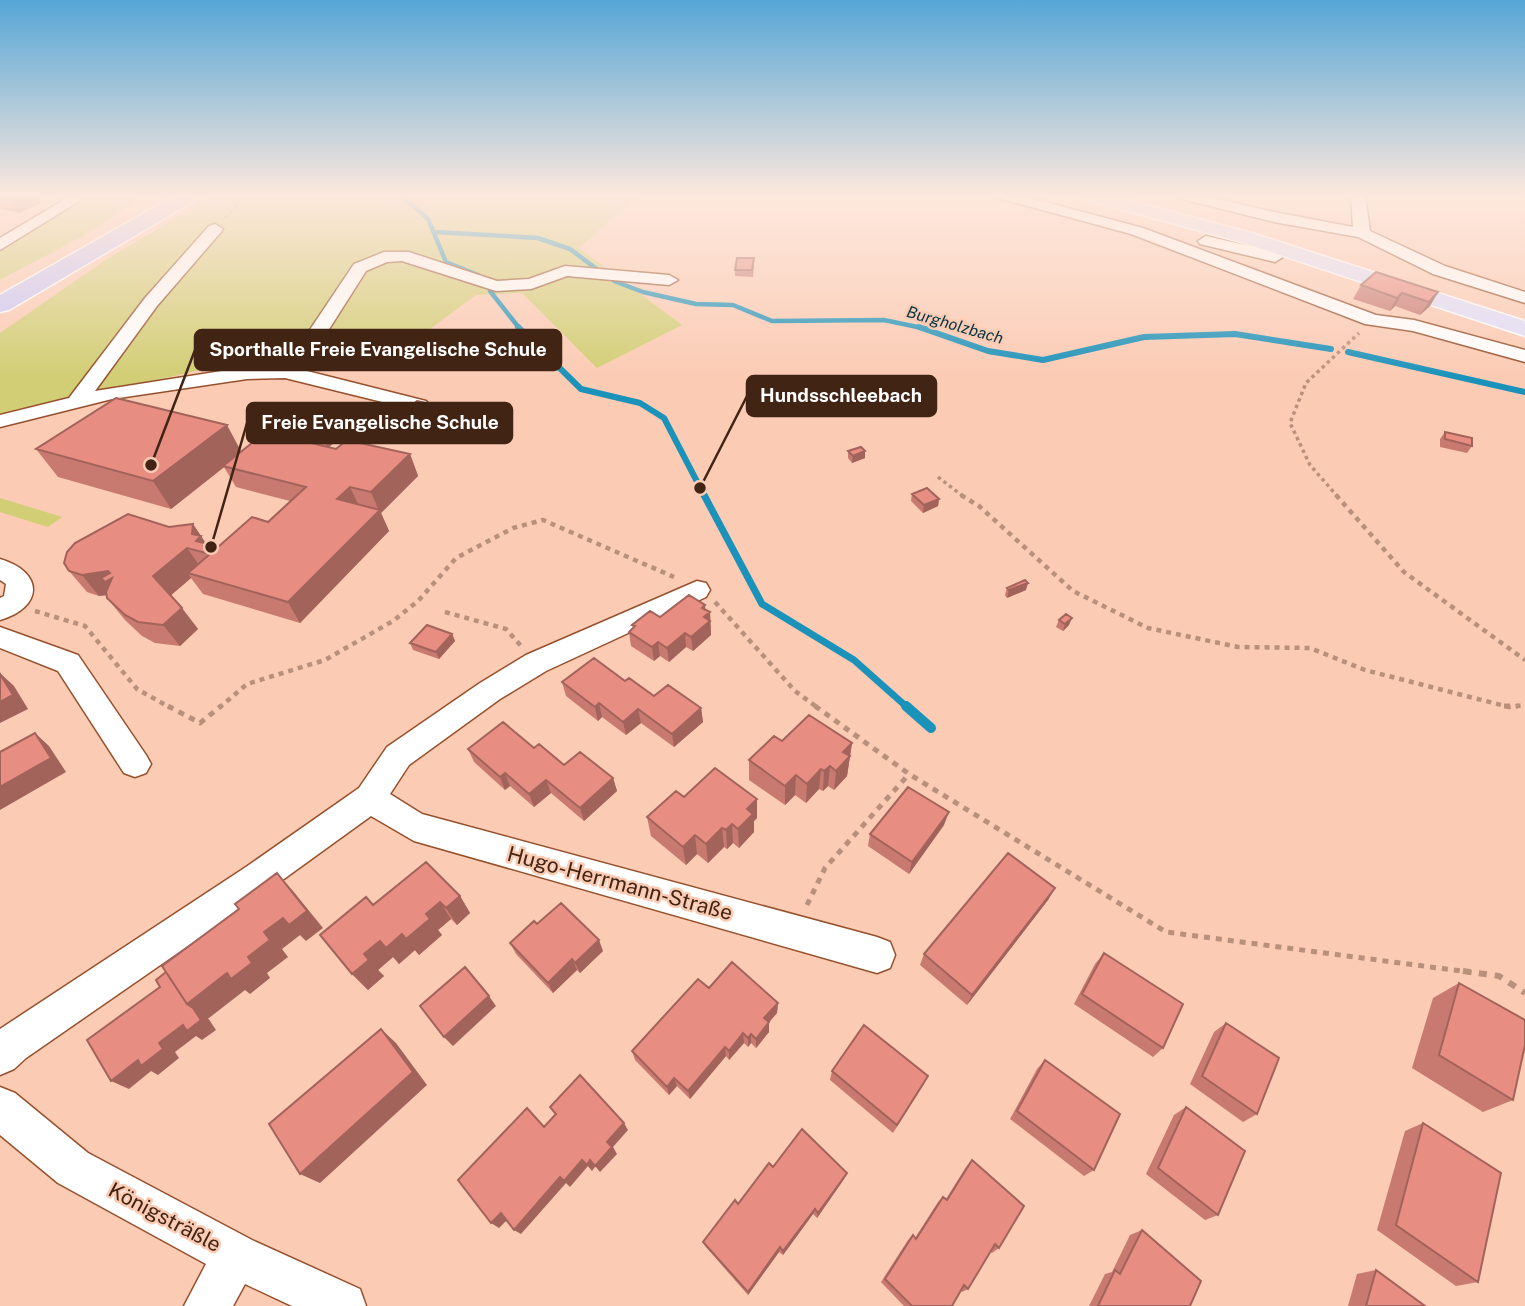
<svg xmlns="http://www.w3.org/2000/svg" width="1525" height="1306" font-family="'Public Sans',sans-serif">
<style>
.green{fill:#d1ce75}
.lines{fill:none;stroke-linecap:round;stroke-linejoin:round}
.stream-far3{stroke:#1b92ba;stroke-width:4.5}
.stream-far2{stroke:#1b92ba;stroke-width:6}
.stream-far1{stroke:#1b92ba;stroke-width:7}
.stream{stroke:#1b92ba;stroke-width:10}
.minor-casing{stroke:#96512c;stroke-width:3}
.major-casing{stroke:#fff;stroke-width:3}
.highway-casing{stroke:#fff;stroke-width:3}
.path-far4{stroke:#b9907b;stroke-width:2.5;stroke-dasharray:3.5 3.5;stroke-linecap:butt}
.path-far3{stroke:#b9907b;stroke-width:3.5;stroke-dasharray:3.5 3.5;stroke-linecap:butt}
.path-far2{stroke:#b9907b;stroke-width:4.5;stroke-dasharray:5 5;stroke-linecap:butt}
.path-far1{stroke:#b9907b;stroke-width:5;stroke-dasharray:6 6;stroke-linecap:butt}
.path{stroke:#b9907b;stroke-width:6;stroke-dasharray:8 8;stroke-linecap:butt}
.minor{fill:#fff;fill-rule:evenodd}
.major{fill:#dfdefb;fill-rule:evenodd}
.highway{fill:#cac8f8;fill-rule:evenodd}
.wall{fill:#c87970}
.shaded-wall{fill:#a2635b}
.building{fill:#e88d82;stroke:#a2635b;stroke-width:2}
.labels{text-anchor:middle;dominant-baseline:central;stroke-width:5;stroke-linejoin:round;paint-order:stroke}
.far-water-label{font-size:16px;font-style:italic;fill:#023445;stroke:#fbcbb4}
.near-street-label{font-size:21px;fill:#422414;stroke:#fbcbb4}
.leader{fill:none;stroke:#422414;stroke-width:2.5}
.callout-dot{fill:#422414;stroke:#fbcbb4;stroke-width:2.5}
.callout{fill:#422414;stroke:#422414;stroke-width:2.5}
.callout-label{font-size:19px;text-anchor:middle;font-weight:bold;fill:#fff}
</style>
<rect width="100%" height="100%" fill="#fbcbb4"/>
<path class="green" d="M90 195H142C102 230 47 254 0 280V250Z
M215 195H638L579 248 682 325 597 368 522 293 476 295 403 349 325 337 282 364 204 369 0 416V333L107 259Z
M0 498 62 517 48 527 0 512Z"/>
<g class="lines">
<path class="stream-far3" d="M401 195 428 219 446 262 478 275
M435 232 538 238 570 249 602 273
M614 281 643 292 696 304 733 305 772 321 884 320 927 329
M490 291 520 329"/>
<path class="stream-far2" d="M518 327 581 389 640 403 664 418 705 497
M919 327 988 351 1043 360 1144 337 1235 334 1331 349
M1348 352 1525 392"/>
<path class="stream-far1" d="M704 495 762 604 854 660 908 708"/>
<path class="stream" d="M906 706 931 728"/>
<defs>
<path id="minor" d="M72 195H89L0 250V238Z
M996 195H1019L1143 228 1376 315 1414 320 1525 350V362L1413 331 1365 324 1131 234 998 198Z
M1176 195H1200L1274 212 1353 227 1351 195H1365L1370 231 1445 266 1525 292V303L1433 274 1358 237 1274 222 1178 198Z
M215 224 223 229 221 232 157 306 95 391 247 367 280 366 295 352 354 264 384 252H409L497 281 529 279 565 266 669 275 678 280 669 285 567 276 531 289 496 291 402 261 387 262 366 271 312 356 299 369 426 401 429 405 426 409 419 411 285 378 247 379 112 399 0 427V415L69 398 145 298 209 226Z
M1206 236 1281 253 1283 257 1275 262 1200 244 1198 241Z
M0 559C44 572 44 607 0 620V598L4 596 6 584 0 580Z
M697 581 706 583 710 590 706 597 546 671 500 699 409 765 390 794 422 814 877 937 890 942 895 955 890 968 877 973 414 841 371 816 270 889 26 1058 14 1069 0 1075V1029L246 867 359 788 387 747 480 683 526 655Z
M0 627 78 655 146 755 151 764 146 773 135 777 124 773 58 671 0 648Z
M0 1087 15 1093 88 1153 252 1240 360 1289 366 1306H292L245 1284 233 1306H184L206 1264 58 1183 0 1135Z"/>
<path id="major" d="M1081 195H1110L1255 234 1525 321V336L1241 242 1083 199Z"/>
<path id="highway" d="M176 195H200L197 199 9 310 0 312V295Z"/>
</defs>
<use href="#minor" class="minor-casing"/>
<use href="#major" class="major-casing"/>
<use href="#highway" class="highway-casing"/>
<path class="path-far4" d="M225 218 249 195"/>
<path class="path-far3" d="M938 477 964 497
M1338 497 1310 465 1290 423 1306 383 1359 333"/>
<path class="path-far2" d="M961 495 979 506 1073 591 1148 628 1238 647 1310 648 1365 670 1509 707 1525 705
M1336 495 1404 572 1525 660
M715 602 795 691 818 708
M35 611 85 626 137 689 171 708
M445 612 506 629 521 646
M219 708 247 684 325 660 393 621 418 601 456 558 513 528 543 520 674 577"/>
<path class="path-far1" d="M168 706 200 723 221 706
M815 706 909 774 1166 932 1476 973
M1504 706H1518
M807 905 825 868 909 774"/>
<path class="path" d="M1463 971 1499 976 1525 993"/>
<use href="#minor" class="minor"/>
<use href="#major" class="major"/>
<use href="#highway" class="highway"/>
</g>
<path class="wall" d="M0 195 41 203 19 213 0 209Z
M754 264 753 277 735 276V270Z
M1361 285 1438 292 1430 306 1420 315 1395 306 1390 311 1353 299Z
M336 412 345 433 329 447 336 449 410 454 418 476 381 513 389 531 300 623 203 594 191 578 171 595 198 629 180 646 155 643 142 636 125 620 107 598V595L99 596 87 592 69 571 169 527 193 524 206 544 218 547 268 522 290 501 236 487 224 467 171 509 58 477 36 449 242 451Z
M403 413 484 430 471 443 408 427Z
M1445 432 1472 446 1467 453 1440 447V439Z
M848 451 865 458 852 463 848 458Z
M912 494 939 499 938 506 923 513 911 501Z
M1007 588 1026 590 1007 598 1005 595Z
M705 610 710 612 711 635 693 651 686 647 669 662 660 656 654 661 631 646 629 632 633 628 632 625 660 617Z
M1059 620 1069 625 1063 631 1056 627Z
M452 634 455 641 439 659 413 650 410 643Z
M625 681 654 696 701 708 703 722 674 747 641 723 626 735 602 717 598 721 566 696 562 682Z
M782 741 852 743 847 776 834 790 828 786 823 791 819 789 806 803 795 795 785 805 749 780V760Z
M534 748 564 765 613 778 617 791 584 821 551 793 534 807 510 786 505 790 474 762 468 749Z
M684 797 757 799V818L754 821V832L739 848 733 843 727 849 724 847 708 863 697 854 686 865 651 836 647 817Z
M944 825 909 874 868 846 870 834Z
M1055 888 1048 900 967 1005 920 965 924 954Z
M460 896 470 913 457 925 451 919 438 930 442 935 419 955 415 950 399 964 393 957 378 970 384 976 368 990 352 974 373 905Z
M537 924 603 951 580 973 577 970 553 993 516 954 510 943Z
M1104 953 1163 1048 1153 1057 1074 1004 1095 964Z
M1459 983 1513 1100 1483 1112 1412 1068 1433 998Z
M709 988 778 1003 777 1013 769 1022V1032L756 1048 751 1043 748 1047 744 1043 729 1060 726 1056 690 1099 677 1086 669 1095 635 1060 632 1051Z
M1226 1023 1257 1114 1243 1122 1190 1084 1214 1032Z
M1045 1060 1094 1170 1084 1176 1010 1119 1037 1069Z
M832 1071 924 1084 893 1133 830 1080Z
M1186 1107 1218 1215 1205 1220 1146 1174 1174 1115Z
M1423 1123 1478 1282 1456 1286 1377 1230 1405 1131Z
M972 1160 999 1248 992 1253 990 1251 968 1289 962 1292 961 1291 952 1306H904L881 1282 908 1240 913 1235 915 1238 938 1202 943 1197 946 1199 966 1167Z
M773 1167 844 1179 817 1218 813 1214 783 1255 779 1252 748 1295 705 1246 703 1242Z
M1142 1230 1190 1306H1089L1105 1274 1112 1272 1130 1235Z
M1376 1270 1425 1306H1348L1357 1274Z"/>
<path class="shaded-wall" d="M25 195H36L41 203 19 213 12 200Z
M1438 292 1430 306 1420 315 1429 302Z
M1402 293 1395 306 1390 311 1397 298Z
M336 412 345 433 328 448 318 427Z
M480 416 484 430 471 443 467 429Z
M307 424 317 445 290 438Z
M227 425 242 453 171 509 153 481Z
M865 451V458L852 463 853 456Z
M410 454 418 476 381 513 389 531 300 623 288 602 379 511 371 492Z
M350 487 360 508 337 499Z
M939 499 938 506 923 513 924 505Z
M193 524 215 557 210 554 196 541 192 534Z
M187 548 202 569 188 573 191 578 169 597 153 576Z
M108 571 125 592 122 603 101 578 114 594 99 596 82 575Z
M1028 583 1026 590 1007 598 1009 590Z
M705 605 706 616 710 612 711 635 693 651 691 637 702 608Z
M182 608 198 629 180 646 163 625Z
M1072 618 1069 625 1063 631 1065 624Z
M685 633 686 647 669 662 667 648Z
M452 634 455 641 439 659 436 652Z
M658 642 660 656 654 661 652 647Z
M0 673 14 686 28 709 0 723Z
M599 703 602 717 598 721 595 707Z
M701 708 703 722 674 747 672 734Z
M638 709 641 723 626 735 623 722Z
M35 733 49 746 66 772 0 810V787Z
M852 743 847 776 834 790 836 771 843 752Z
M830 766 828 786 823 791 824 771Z
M821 769 819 789 806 803 807 784Z
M505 773 510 786 505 790 500 777Z
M796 775 795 795 785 805V786Z
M613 778 617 791 584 821 580 808Z
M546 780 551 793 534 807 529 794Z
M757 799V818L754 821V832L739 848 738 829 747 809Z
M949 812 944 825 909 874 912 862Z
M732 824 733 843 727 849 726 830Z
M722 828 724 847 708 863 706 844Z
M695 835 697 854 686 865 683 847Z
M277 873 293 891 323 928 306 941 300 935 282 949 288 957 267 973 270 978 250 994 245 990 209 1018H208L216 1030 202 1040 196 1036 175 1052 179 1058 158 1075 151 1071 129 1089 111 1081 159 1043 187 1004 248 957 264 932Z
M1055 888 1048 900 967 1005 972 995Z
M460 896 470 913 457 925 446 908Z
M440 902 451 919 438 930 442 935 419 955 406 939 426 914Z
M402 934 415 950 399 964 386 948Z
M599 940 603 951 580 973 575 963Z
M380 941 393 957 378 970 384 976 368 990 352 974 364 954Z
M572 959 577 970 553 993 548 983Z
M489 996 496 1006 453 1046 444 1037Z
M778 1003 777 1013 764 1028V1018Z
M769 1022V1032L756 1048V1039Z
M381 1029 396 1043 427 1085 320 1183 300 1174Z
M743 1033 744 1043 729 1060V1051Z
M751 1034V1043L748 1047V1038Z
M725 1047 726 1056 690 1099 688 1091Z
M674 1078 677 1086 669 1095 667 1087Z
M624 1123 628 1130 613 1147 617 1154 600 1172 595 1166 607 1142Z
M582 1160 588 1166 570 1187 566 1183 521 1234 514 1230 560 1177Z
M590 1160 595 1167 592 1171 587 1165Z
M847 1173 844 1179 817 1218 818 1213Z
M815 1209 813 1214 783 1255V1251Z
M501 1213 509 1218 499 1228 491 1223Z
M780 1247 779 1252 748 1295V1292Z"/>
<path class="building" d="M0 195H25L12 200 0 198Z
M737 258H754L752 270H735Z
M1376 272 1438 292 1429 302 1402 293 1397 298 1361 285Z
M116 398 227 425 153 481 36 449Z
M417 401 480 416 467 429 403 413Z
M301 404 336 412 318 427 307 424 290 438 336 449 347 440 410 454 371 492 350 487 337 499 380 510 288 602 188 573 210 554 187 548 153 576 182 608 163 625 138 622 125 615 107 598 106 592 112 578 105 582 101 578 110 573 108 571 82 575 69 571 64 563 67 552 75 543 128 514 169 527 193 524 192 534 201 536 196 541 218 547 252 517 268 522 306 487 223 466Z
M1445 432 1472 438V446L1445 439Z
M861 447 865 451 853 456 848 451Z
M927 488 939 499 924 505 912 494Z
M1025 580 1028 583 1009 590 1007 588Z
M689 595 705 605 702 608 710 612 704 617 710 621 691 637 685 633 667 648 658 642 652 647 629 632 635 626 632 625 650 611 660 617Z
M1066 614 1072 618 1065 624 1059 620Z
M427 625 452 634 436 652 410 643Z
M594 658 625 681 629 678 654 696 668 685 701 708 672 734 638 709 623 722 599 703 595 707 562 682Z
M0 674 13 695 0 702Z
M809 715 852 743 843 752 850 756 836 771 830 766 824 771 821 769 807 784 796 775 785 786 749 760 774 736 782 741Z
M503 722 534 748 539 744 564 765 580 752 613 778 580 808 546 780 529 794 505 773 500 777 468 749Z
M35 733 51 758 0 787V752Z
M715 768 757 799 747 809 753 814 738 829 732 824 726 830 722 828 706 844 695 835 683 847 647 817 676 791 684 797Z
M908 787 949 812 912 862 870 834Z
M1008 853 1055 888 972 995 924 954Z
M426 862 460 896 446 908 440 902 426 914 430 919 406 939 402 934 386 948 380 941 364 954 369 960 352 974 320 935 366 897 373 905Z
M277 873 307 911 289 925 283 918 264 932 270 940 248 957 252 963 231 979 227 973 187 1004 162 966 239 909 235 904Z
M561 903 599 940 575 963 572 959 548 983 510 943 534 921 537 924Z
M1104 953 1183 1004 1163 1048 1082 994Z
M732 962 778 1003 764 1018 769 1022 756 1039 751 1034 748 1038 743 1033 729 1051 725 1047 688 1091 674 1078 667 1087 632 1051 698 979 709 988Z
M465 967 489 996 444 1037 420 1006Z
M166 972 187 1004 193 1008 201 1020 187 1031 183 1025 159 1043 163 1049 141 1066 138 1060 111 1081 87 1040 160 987 156 980Z
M1459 983 1525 1020V1045L1513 1100 1439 1055Z
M1226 1023 1279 1058 1257 1114 1202 1076Z
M864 1025 928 1076 897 1125 832 1071Z
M381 1029 413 1072 300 1174 269 1124Z
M1045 1060 1120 1114 1094 1170 1017 1111Z
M580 1075 624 1123 607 1142 612 1147 595 1166 590 1160 587 1165 582 1160 564 1181 560 1177 514 1230 501 1213 491 1223 458 1180 527 1108 544 1127 556 1114 550 1107Z
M1186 1107 1245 1151 1218 1215 1158 1168Z
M1423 1123 1501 1173 1478 1282 1396 1225Z
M802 1129 847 1173 818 1213 815 1209 783 1251 780 1247 748 1292 703 1242 735 1200 738 1204 769 1163 773 1167Z
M972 1160 1024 1206 999 1248 995 1244 968 1289 964 1285 952 1306H912L885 1279 913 1235 916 1239 943 1197 947 1200Z
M1142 1230 1201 1281 1190 1306H1098L1115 1270 1120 1274Z
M1376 1270 1425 1306H1366Z"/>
<linearGradient id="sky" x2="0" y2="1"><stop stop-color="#56a6d6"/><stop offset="0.52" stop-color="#fde8dd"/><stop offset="1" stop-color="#fde8dd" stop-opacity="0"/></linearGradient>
<rect width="1525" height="377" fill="url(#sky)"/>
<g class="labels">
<g class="far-water-label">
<text transform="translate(955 325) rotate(16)">Burgholzbach</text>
</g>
<g class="near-street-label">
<text transform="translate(620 883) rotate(15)">Hugo-Herrmann-Straße</text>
<text transform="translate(165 1217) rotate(28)">Königsträßle</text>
</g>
</g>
<path class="leader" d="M151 465L195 350M700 488L747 396M211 547L247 423"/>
<g class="callout-dot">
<circle cx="151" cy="465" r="7"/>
<circle cx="700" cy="488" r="7"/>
<circle cx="211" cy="547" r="7"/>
</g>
<g class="callout">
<rect x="195" y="330" width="366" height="40" rx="7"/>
<rect x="747" y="376" width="189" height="40" rx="7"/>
<rect x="247" y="403" width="265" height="40" rx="7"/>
</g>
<g class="callout-label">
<text x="378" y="356">Sporthalle Freie Evangelische Schule</text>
<text x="841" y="402">Hundsschleebach</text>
<text x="380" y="429">Freie Evangelische Schule</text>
</g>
</svg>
